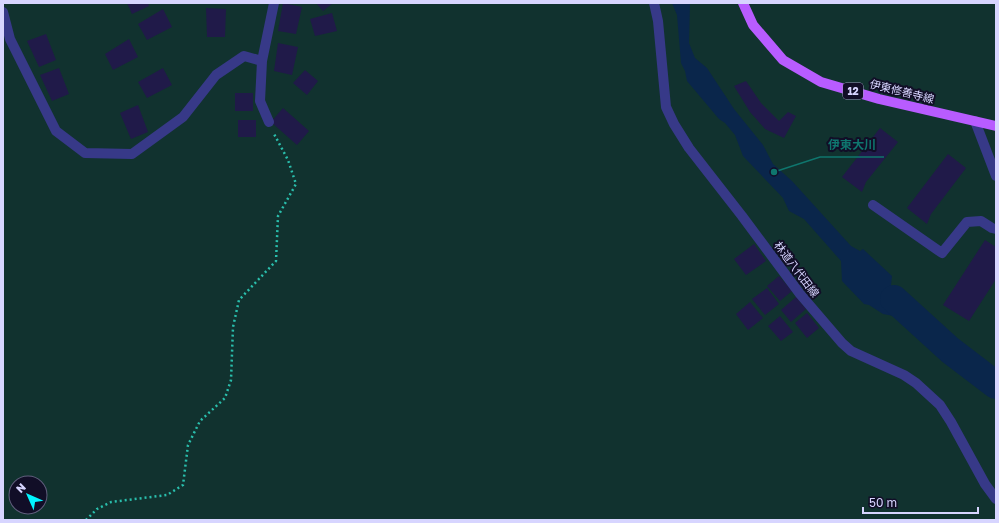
<svg xmlns="http://www.w3.org/2000/svg" width="999" height="523" font-family="'Golos Text','Noto Sans JP',sans-serif">
<style>
.green{fill:#11322f;fill-rule:evenodd}
.water{fill:#0a264b}
.lines{fill:none;stroke-linecap:round;stroke-linejoin:round}
.river{stroke:#0a264b;stroke-width:28}
.building{fill:#201a49}
.path{stroke:#2abeac;stroke-width:2.5;stroke-dasharray:2 3;stroke-linecap:butt}
.minor{stroke:#373988;stroke-width:10}
.primary{stroke:#b85cff;stroke-width:10}
.labels{text-anchor:middle;dominant-baseline:central;stroke-width:4;stroke-linejoin:round;paint-order:stroke}
.shield{fill:#110e27;stroke:#9c99be;stroke-width:1}
.shield-label{font-size:10px;font-weight:bold;fill:#d7d5ff}
.street-label{font-size:11px;fill:#d7d5ff;stroke:#110e27}
.leader{fill:none;stroke:#0f766e;stroke-width:1.5}
.callout-dot{fill:#0f766e;stroke:#110e27;stroke-width:1.5}
.callout-label{font-size:12px;text-anchor:middle;font-weight:bold;fill:#0f766e;stroke:#110e27;stroke-width:4;stroke-linejoin:round;paint-order:stroke}
</style>
<rect width="100%" height="100%" fill="#110e27"/>
<path class="green" d="M3 3H996V520H3ZM16 483H40V507H16Z"/>
<path class="water" d="M672 3H690L689 43 695 58 707 68 734 109 763 145 773 164 792 181 851 246 860 251 863 249 892 276 891 285 906 306 929 328 904 318 883 314 869 305 864 304 842 281 841 261 804 219 789 211 783 198 743 156 735 135 725 123 719 119 687 81 685 71 681 63 677 15Z"/>
<g class="lines">
<path class="river" d="M894 299 950 350 996 385"/>
</g>
<path class="building" d="M127 3H148L149 6 132 14Z
M283 3 302 7 296 34 278 31Z
M316 3H333L323 11Z
M206 8 226 9 225 37H207Z
M163 9 172 27 147 40 138 24Z
M332 13 337 31 315 36 310 19Z
M46 34 56 60 39 67 27 41Z
M129 39 138 57 113 70 105 54Z
M278 43 298 47 292 75 274 71Z
M59 68 69 94 52 101 40 75Z
M163 68 172 85 147 98 138 82Z
M305 70 318 81 307 95 293 83Z
M746 81 761 103 779 121 788 112 796 116 784 138 765 129 750 112 734 86Z
M235 93H253V111H235Z
M138 105 148 132 131 139 120 113Z
M283 108 309 131 297 145 271 122Z
M238 120H256V137H238Z
M880 128 898 142 866 182 862 192 842 177Z
M948 154 966 168 931 214 927 224 907 208Z
M985 240 996 247V279L969 321 943 305Z
M754 244 766 261 746 275 734 259Z
M779 276 792 291 780 301 767 286Z
M767 288 779 304 765 315 752 299Z
M796 297 806 309 791 322 781 310Z
M750 302 763 318 748 330 736 314Z
M807 313 819 328 807 338 795 323Z
M780 316 793 332 781 341 768 326Z"/>
<g class="lines">
<path class="path" d="M86 520 97 509 111 502 167 495 183 485 188 445 200 421 225 398 231 380 233 327 239 300 276 261 278 216 296 184 288 160 273 132"/>
<path class="minor" d="M654 3 658 21 666 107 674 124 689 148 742 216 800 294 842 343 851 351 904 375 916 383 940 405 951 422 985 484 996 499
M3 12 10 39 56 131 85 153 132 154 183 117 216 75 244 56 262 61
M975 121 996 176
M269 122 260 101 262 61 274 3
M873 205 942 253 967 222 981 221 992 228 996 229"/>
<path class="primary" d="M743 3 753 25 783 60 821 82 879 99 996 126"/>
</g>
<g class="labels">
<rect class="shield" x="843" y="83" width="20" height="16" rx="3"/>
<g class="shield-label">
<text x="853" y="91">12</text>
</g>
<g class="street-label">
<text transform="translate(902 91) rotate(14)">伊東修善寺線</text>
<text transform="translate(797 269) rotate(53)">林道八代田線</text>
</g>
</g>
<path class="leader" d="M774 172L820 157H884"/>
<circle class="callout-dot" cx="774" cy="172" r="4"/>
<g class="callout-label">
<text x="852" y="149">伊東大川</text>
</g>
<rect width="999" height="523" fill="none" stroke="#d7d5ff" stroke-width="8"/>
<g transform="translate(28 495) rotate(315)"><circle r="19" fill="#110e27" stroke="#605e7d"/>
<path d="M0-3L7 15L0 10L-7 15Z" fill="#01f5ff"/>
<text y="-6" font-size="11" font-weight="bold" text-anchor="middle" fill="#d7d5ff">N</text>
</g>
<path d="M863 507v6h115v-6" fill="none" stroke="#d7d5ff" stroke-width="2"/>
<text x="869" y="507" font-size="12" fill="#d7d5ff" stroke="#110e27" stroke-width="3" paint-order="stroke">50 m</text>
</svg>
